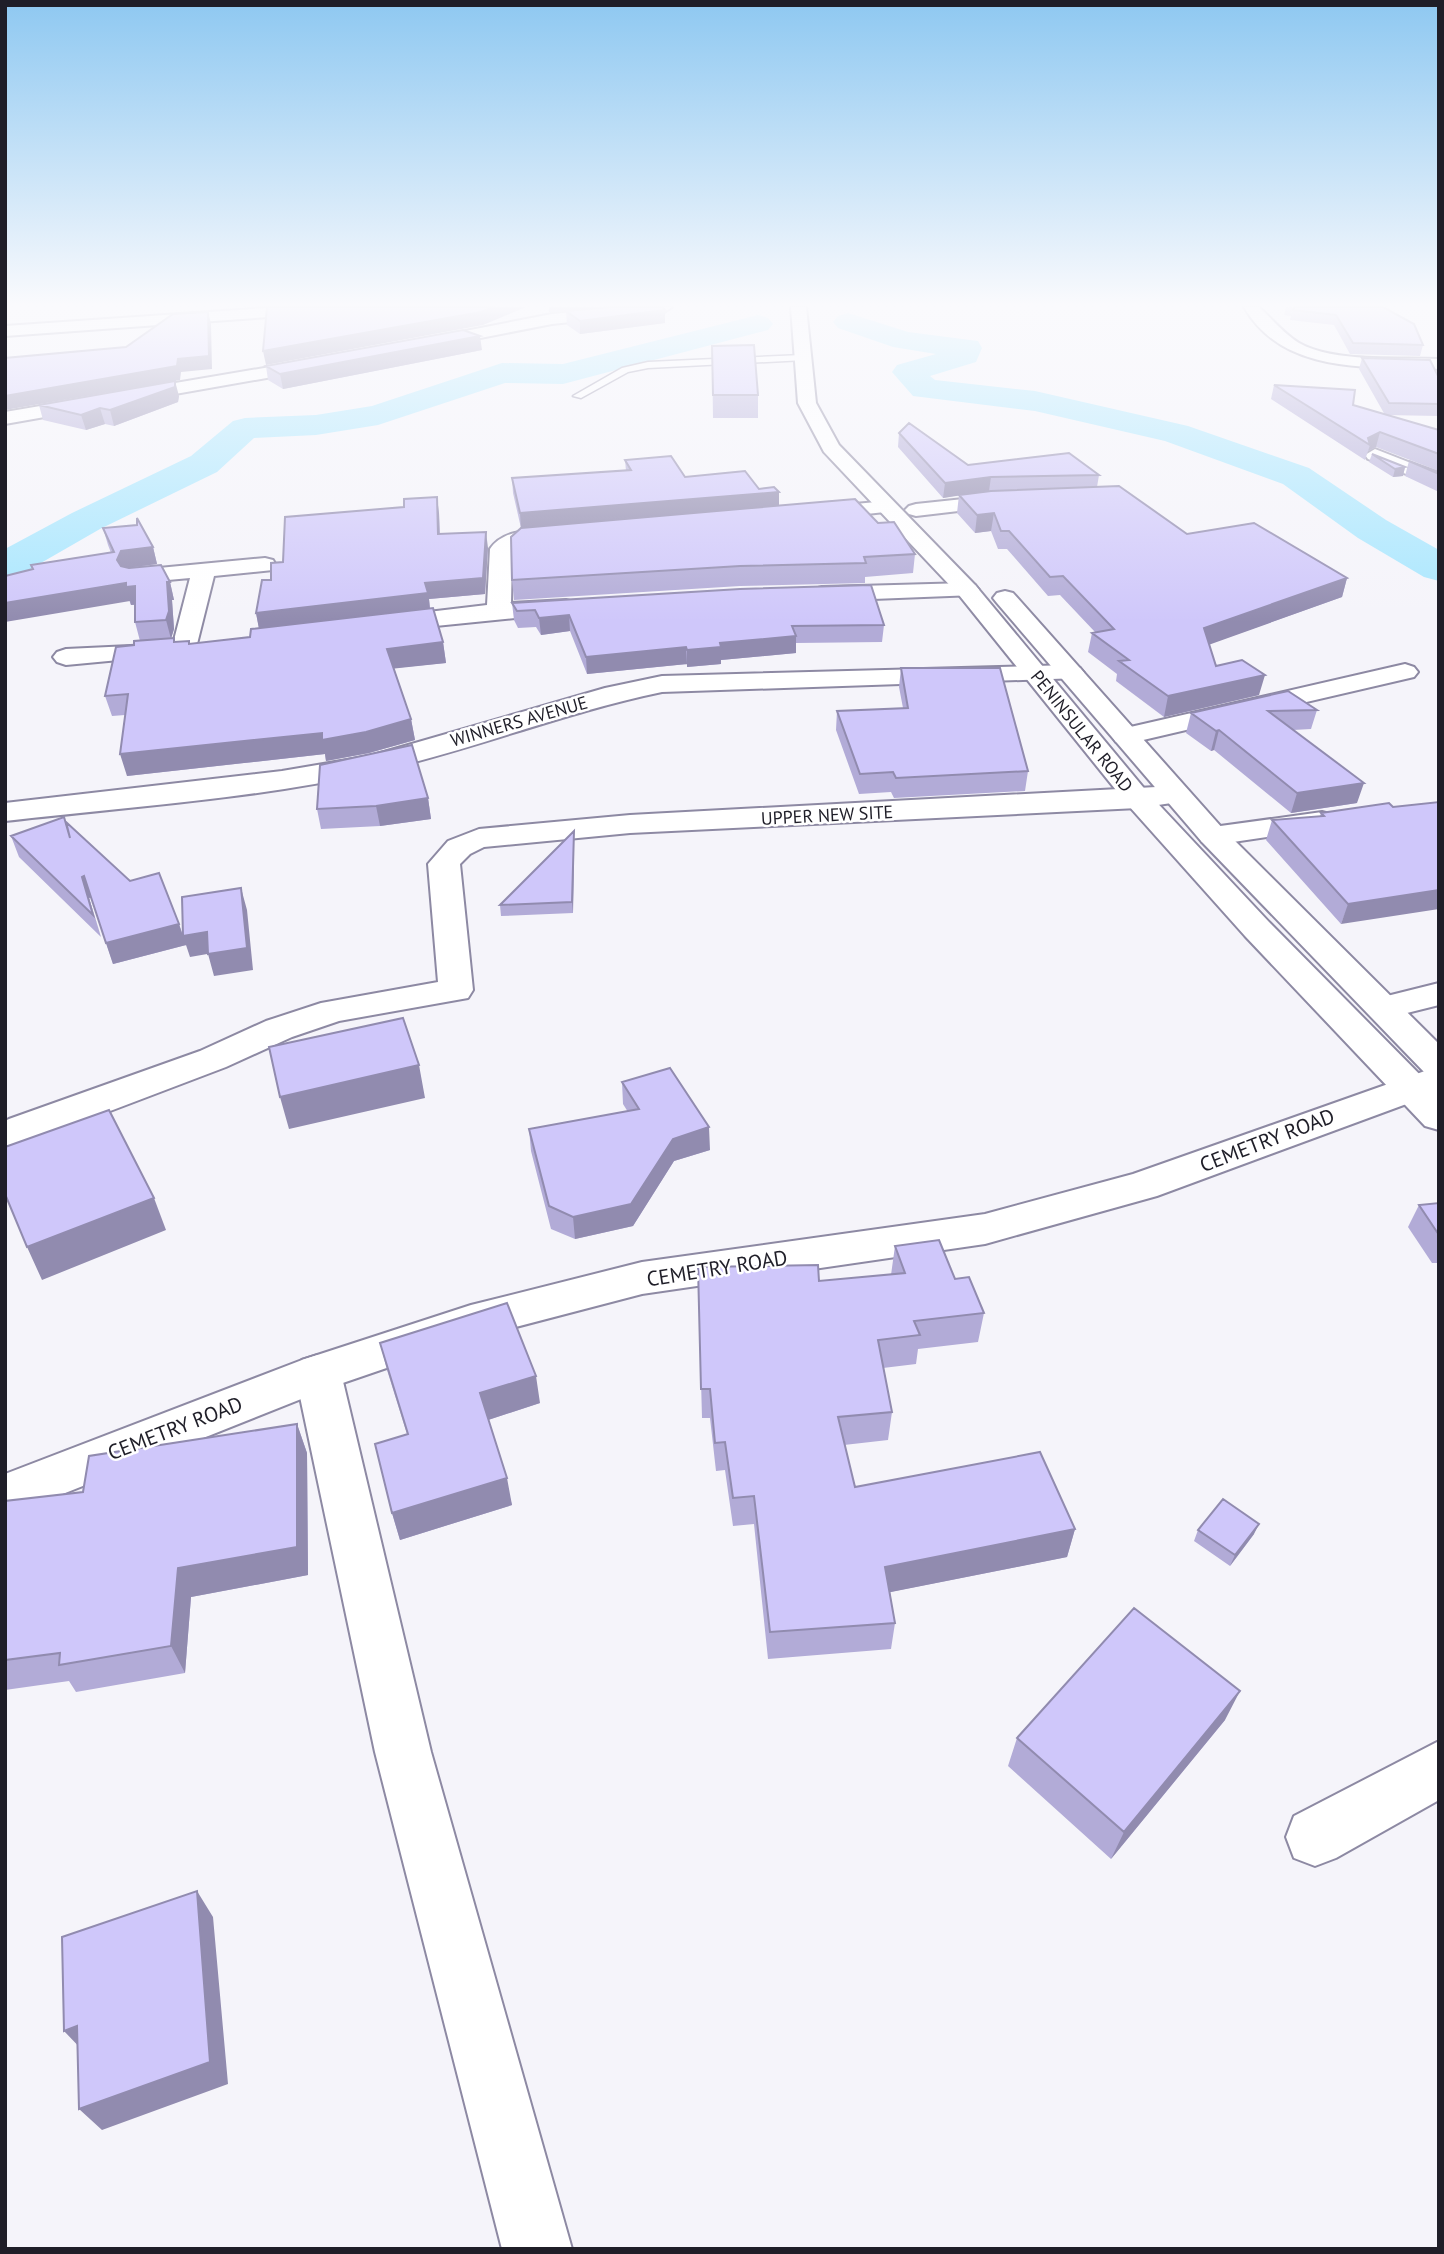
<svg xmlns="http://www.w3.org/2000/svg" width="1444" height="2254" font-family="'PT Sans',sans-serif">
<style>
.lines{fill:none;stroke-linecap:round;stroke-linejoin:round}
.river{fill:#a7e6fe;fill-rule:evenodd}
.lane-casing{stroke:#8d89a3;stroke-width:3}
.street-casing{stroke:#8d89a3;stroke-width:4}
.secondary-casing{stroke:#8d89a3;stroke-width:4}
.primary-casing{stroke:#8d89a3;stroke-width:4}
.lane{fill:#fff;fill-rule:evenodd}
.street{fill:#fff;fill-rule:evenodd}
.secondary{fill:#fff;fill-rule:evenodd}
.primary{fill:#fff;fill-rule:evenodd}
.wall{fill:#b2abd7}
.shaded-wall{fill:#918baf}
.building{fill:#cfc7fa;stroke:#918baf;stroke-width:2}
.labels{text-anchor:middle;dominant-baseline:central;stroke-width:5;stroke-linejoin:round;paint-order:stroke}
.far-street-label{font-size:18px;fill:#1f1e28;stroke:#fff}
.street-label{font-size:21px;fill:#1f1e28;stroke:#fff}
</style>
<rect width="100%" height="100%" fill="#f5f4fa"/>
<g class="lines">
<path class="river" d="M848 313 908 332 978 341 982 348 976 362 930 376 935 380 1035 391 1188 426 1309 468 1386 520 1439 550V581L1424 577 1358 538 1283 484 1165 441 1035 411 913 396 892 372 897 365 936 354 893 347 838 328 833 322 838 316Z
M758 315 768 318 773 324 768 330 563 384 505 383 378 425 316 435 254 438 217 472 100 529 20 575 5 579V549L72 513 191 456 233 421 245 418 316 415 372 406 502 363 563 364Z"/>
<defs>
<path id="lane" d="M802 355 807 358 805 360 648 368 628 372 581 398 573 396 622 368 648 362Z"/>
<path id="street" d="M281 307H347L339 312 5 336V326Z
M625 307H672L664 312 552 324 424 349 416 344 424 339 552 314Z
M1244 307H1259C1272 319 1284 334 1299 343 1334 363 1399 357 1439 359V369C1370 366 1284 376 1244 307Z
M317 359 323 360 325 364 323 368 5 424V412Z
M1375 449 1439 474V487L1368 459 1365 455Z
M1011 494 1018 496 1021 500 1018 504 916 516 909 514 905 510 909 506 916 504Z
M887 501 894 503 897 507 894 511 812 520 805 518 801 514 805 510 812 508Z
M561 528 569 530 572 535 569 540 522 545 512 552 511 603 566 600 574 602 578 607 574 612 386 631 377 629 374 624 377 619 386 617 487 605 490 549C505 527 537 531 561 528Z
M265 558 273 560 276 565 273 570 214 576 196 648 193 653 66 665 57 662 53 657 57 652 66 649 173 644 190 578 135 583 127 581 124 576 127 571Z
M967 583 975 585 979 590 975 595 822 601 814 599 810 594 814 589 822 587Z
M1405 664 1414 667 1418 672 1414 677 1126 744 1116 742 1112 736 1116 730 1126 728Z
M1071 665 1080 668 1084 673 1080 678 662 692C565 712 472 750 375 772 254 799 128 807 5 821V803L282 771 370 756 605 688 662 676Z
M1175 786 1185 789 1190 795 1185 801 1138 808 630 833 484 847 470 854 460 864 473 990 468 998 339 1021 292 1037 226 1067 5 1151V1121L9 1119 200 1051 266 1021 321 1003 438 982 428 864 448 841 479 829 630 815Z
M1322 812 1333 815 1337 821 1333 827 1213 845 1202 842 1198 836 1202 830 1213 827Z
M1439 983V1005L1383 1019 1371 1016 1365 1008 1371 1000Z
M318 1355 334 1360 341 1373 431 1752 572 2249H502L375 1752 295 1373 302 1360Z
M1439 1741V1800L1336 1858 1315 1866 1294 1858 1286 1837 1294 1816Z"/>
<path id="secondary" d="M1439 1066V1092L1157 1196 985 1244 642 1294 474 1338 334 1386 5 1517V1474L302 1360 471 1305 642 1262 985 1214 1133 1174Z"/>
<path id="primary" d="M791 307H806L816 403 839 445 975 585 1148 793 1269 922 1439 1094V1130L1425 1126 1245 936 1128 805 959 595 824 452 798 403Z
M1005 591 1013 593 1224 830 1439 1044V1078L1426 1074 1202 842 997 603 993 598 997 593Z"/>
</defs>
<use href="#lane" class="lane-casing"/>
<use href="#street" class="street-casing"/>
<use href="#secondary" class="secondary-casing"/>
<use href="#primary" class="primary-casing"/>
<use href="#lane" class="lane"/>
<use href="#street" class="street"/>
<use href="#secondary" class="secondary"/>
<use href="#primary" class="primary"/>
</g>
<path class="wall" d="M549 307 665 310V323L580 334 567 325 566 311 588 309 549 312Z
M1286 307H1383L1423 345 1420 356 1350 354 1334 325 1290 320 1291 316 1284 315Z
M712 346 758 395V418H713Z
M482 350 283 389 268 380 266 366Z
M1362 358 1439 378V416L1385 415 1359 369Z
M1274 385 1439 430V471L1376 447 1368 451 1365 460 1271 399Z
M179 396 178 402 114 426 105 424 86 430 43 420 39 405Z
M899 433 968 465 1099 475 1097 487 1187 534 1347 578 1342 597 1209 644 1216 666 1259 695 1164 717 1116 681 1117 674 1088 652 1092 633 1095 632 1060 595 1048 596 1007 549H998L991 531 975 533 957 513 959 495 943 498 898 447Z
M1372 454 1405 467 1403 476 1393 477 1369 462Z
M625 460 685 477 759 489 779 505 878 523 915 554 913 573 865 577V583L740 586 514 600 512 580 521 528 513 493 512 478 626 471Z
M1409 461 1439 472V492L1405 476Z
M439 513 440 534 488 548 485 594 429 599 430 609 443 642 446 663 394 668 411 719 415 740 369 753 326 761 325 754 127 776 125 715 112 716 105 696 134 645 140 641 135 622V605H131L108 545 103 528 137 525 153 547 157 564 137 567 170 582 174 600H172L174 629 171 638 175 642 190 644 250 637 259 628 256 613 271 580 283 562Z
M512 603 884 625 882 642 796 643V653L721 660V664L687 667V664L587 674 570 631 541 635 536 627 518 628 514 620Z
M901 668 1028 771 1025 791 894 798 891 792 859 794 836 730 837 711 903 708 899 687Z
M1317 710 1311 729 1293 730 1357 803 1291 813 1214 750 1211 751 1186 733 1191 713Z
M428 798 431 819 380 826 321 829 317 809Z
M1389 803 1341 924 1266 840 1272 820 1320 816 1321 813Z
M67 827 179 924 186 945 113 964 91 898H89L101 937 19 857 11 836Z
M574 831V841L573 913 501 916 500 905Z
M622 1082 710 1150 674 1161 633 1226 575 1239 551 1229 531 1151 529 1129 628 1112 623 1104Z
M1439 1203V1263H1432L1408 1227 1419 1205Z
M895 1246 955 1279 984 1313 978 1342 918 1349 916 1364 883 1368 892 1412 888 1440 844 1445 855 1487 1075 1529 1067 1557 890 1592 895 1623 891 1649 768 1659 754 1524 733 1526 725 1470 716 1471 710 1418H702L698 1267 819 1281 891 1275Z
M380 1343 540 1403 488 1420 512 1505 400 1540 392 1513 407 1434 387 1370Z
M297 1424 307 1453 308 1575 191 1597 185 1673 76 1692 69 1681 5 1690V1501L83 1492Z
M1198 1530 1254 1534 1230 1566 1194 1541Z
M1225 1720 1111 1859 1008 1766 1017 1738Z"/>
<path class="shaded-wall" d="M494 307H526L483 325 266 365 263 351Z
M549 307H624L549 312Z
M665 310V323L580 334V321Z
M208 312 211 324 212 369 181 372 180 380 5 410V396L178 359Z
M480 336 482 350 283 389 280 374Z
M175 381 179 396 178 402 114 426 110 410Z
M100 408 105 424 86 430 81 415Z
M1380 432 1376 447 1368 451 1370 445 1368 438Z
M1405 467 1403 476 1393 477 1395 469Z
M991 477 989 491 943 498 945 483Z
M779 492V507L521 529 520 513Z
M437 497 439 513 440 550 438 534Z
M994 513 991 531 975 533 977 515Z
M486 532 488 548 485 594 429 599 430 609 259 629 256 613 425 583Z
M153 547 157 564 126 568 122 577 117 560 121 551Z
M1347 578 1342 597 1200 648 1204 628Z
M167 582H170L174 600H172L174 629 171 639 166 620Z
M126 583 135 586 140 604 131 605 130 601 5 622V603Z
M569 615 570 631 541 635 539 618Z
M796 636V653L721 660V664L687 667V650L720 643Z
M443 642 446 663 390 669 387 649Z
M686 647 687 664 587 674 586 657Z
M1265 675 1259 695 1164 717 1168 696Z
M411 719 415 740 369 753 326 761 325 754 127 776 120 754Z
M1219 730 1214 750 1211 751 1216 731Z
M1364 783 1357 803 1291 813 1297 793Z
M428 798 431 819 380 826 376 806Z
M574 831V841L573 913 572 902Z
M84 876 91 897 89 898 101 937 82 877Z
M241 888 247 910 253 970 214 976 208 954Z
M1439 890V909L1341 924 1348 904Z
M179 924 186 945 113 964 106 943Z
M207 932 213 953 190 957 183 936Z
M419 1065 425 1098 289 1129 280 1097Z
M709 1127 710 1150 674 1161 633 1226 575 1239 573 1217 673 1139Z
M154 1198 166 1230 42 1280 27 1247Z
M536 1376 540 1403 485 1421 480 1393Z
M297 1424 307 1453 308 1575 191 1597 185 1673 171 1646 178 1568Z
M507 1478 512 1505 400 1540 392 1513Z
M1259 1524 1254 1534 1230 1566 1235 1555Z
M1075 1529 1067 1557 881 1594 885 1567Z
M1240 1691 1225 1720 1111 1859 1124 1832Z
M197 1891 213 1917 228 2084 102 2130 79 2109Z
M77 2026 86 2054 64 2031Z"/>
<path class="building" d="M267 307H494L481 312 263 351Z
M613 307H663L665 310 580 321 566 311Z
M1295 307H1383L1414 324 1423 345 1353 343 1336 315 1293 310Z
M208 312 209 356 178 359 177 366 5 396V358L126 347 173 314Z
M463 330 480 336 280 374 266 366Z
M754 345 758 395H713L712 346Z
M1362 358 1430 360 1439 378V404L1389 403Z
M175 381V387L110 410 100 408 81 415 39 405Z
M1274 385 1355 390 1353 405 1439 430V454L1380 432 1368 438 1370 445Z
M909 423 968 465 1069 453 1099 475 991 477 945 483 899 433Z
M1372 454 1405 467 1395 469Z
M671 456 685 477 745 471 759 489 774 487 779 492 520 513 512 478 631 470 625 460Z
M1409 461 1439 472V474Z
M1119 486 1187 534 1254 523 1347 578 1204 628 1216 666 1242 660 1265 675 1168 696 1119 661 1129 660 1092 633 1114 629 1063 576 1050 577 1009 531H1001L994 513 977 515 959 495 991 491Z
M437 497 438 534 486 532 483 578 425 583 428 593 256 613 262 580H271V563L283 562 285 517 404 507V499Z
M855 499 878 523 894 522 915 554 864 557 866 563 740 566 512 580 511 537 521 528Z
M137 518 153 547 121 551 117 560 121 566 129 568 161 565 170 582H167L169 611 166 620 135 622V586L126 587V583L5 603V576L33 569 31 565 114 552 103 528 137 525Z
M871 585 884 625 792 626 796 636 720 643 721 647 687 650 686 647 586 657 569 615 539 618 535 610 517 611 512 603 740 589Z
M433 608 443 642 387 649 411 719 366 732 322 740V733L120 754 128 694 105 696 116 647 134 645V641L174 638V642L189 641V644L250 637 251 629Z
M901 668H1000L1028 771 896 778 893 772 860 774 837 711 908 708Z
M1288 691 1317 710 1268 711 1364 783 1297 793 1219 730 1216 731 1191 713Z
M412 745 428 798 376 806 317 809 320 765Z
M1439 802V890L1348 904 1272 820 1324 816 1321 813 1389 803 1393 807Z
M64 817 70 838 66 822 130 881 159 873 179 924 106 943 84 876 82 877 93 915 11 836Z
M574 831 572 902 500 905Z
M241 888 247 948 208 954 207 932 183 936 182 897Z
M403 1018 419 1065 280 1097 269 1047Z
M670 1068 709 1127 673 1139 631 1204 573 1217 549 1206 529 1129 639 1109 622 1082Z
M109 1110 154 1198 27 1247 5 1194V1147Z
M1439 1203V1235L1419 1205Z
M939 1240 955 1279 969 1277 984 1313 914 1321 920 1335 878 1340 892 1412 838 1417 855 1487 1040 1452 1075 1529 885 1567 895 1623 770 1632 754 1496 733 1498 725 1442 715 1443 710 1389H701L698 1267 818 1265 819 1281 905 1273 895 1246Z
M507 1303 536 1376 480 1393 507 1478 392 1513 375 1444 408 1434 380 1343Z
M297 1424V1547L178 1568 171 1646 59 1665 60 1653 5 1660V1501L83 1492 89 1456Z
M1223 1499 1259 1524 1235 1555 1198 1530Z
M1134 1608 1240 1691 1124 1832 1017 1738Z
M197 1891 210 2062 79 2109 77 2026 64 2031 62 1937Z"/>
<linearGradient id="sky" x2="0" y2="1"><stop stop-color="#8ec8f1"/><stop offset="0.49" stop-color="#fafafd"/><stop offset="1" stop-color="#fafafd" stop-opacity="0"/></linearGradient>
<rect width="1444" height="622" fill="url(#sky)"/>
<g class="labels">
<g class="far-street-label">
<text transform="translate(519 721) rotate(-16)">WINNERS AVENUE</text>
<text transform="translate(1082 731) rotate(51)">PENINSULAR ROAD</text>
<text transform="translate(827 815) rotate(-3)">UPPER NEW SITE</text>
</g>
<g class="street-label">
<text transform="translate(1267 1140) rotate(-21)">CEMETRY ROAD</text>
<text transform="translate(717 1268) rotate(-9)">CEMETRY ROAD</text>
<text transform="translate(175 1428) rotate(-21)">CEMETRY ROAD</text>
</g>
</g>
<rect width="1444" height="2254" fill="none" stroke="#1f1e28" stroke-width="14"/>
</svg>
